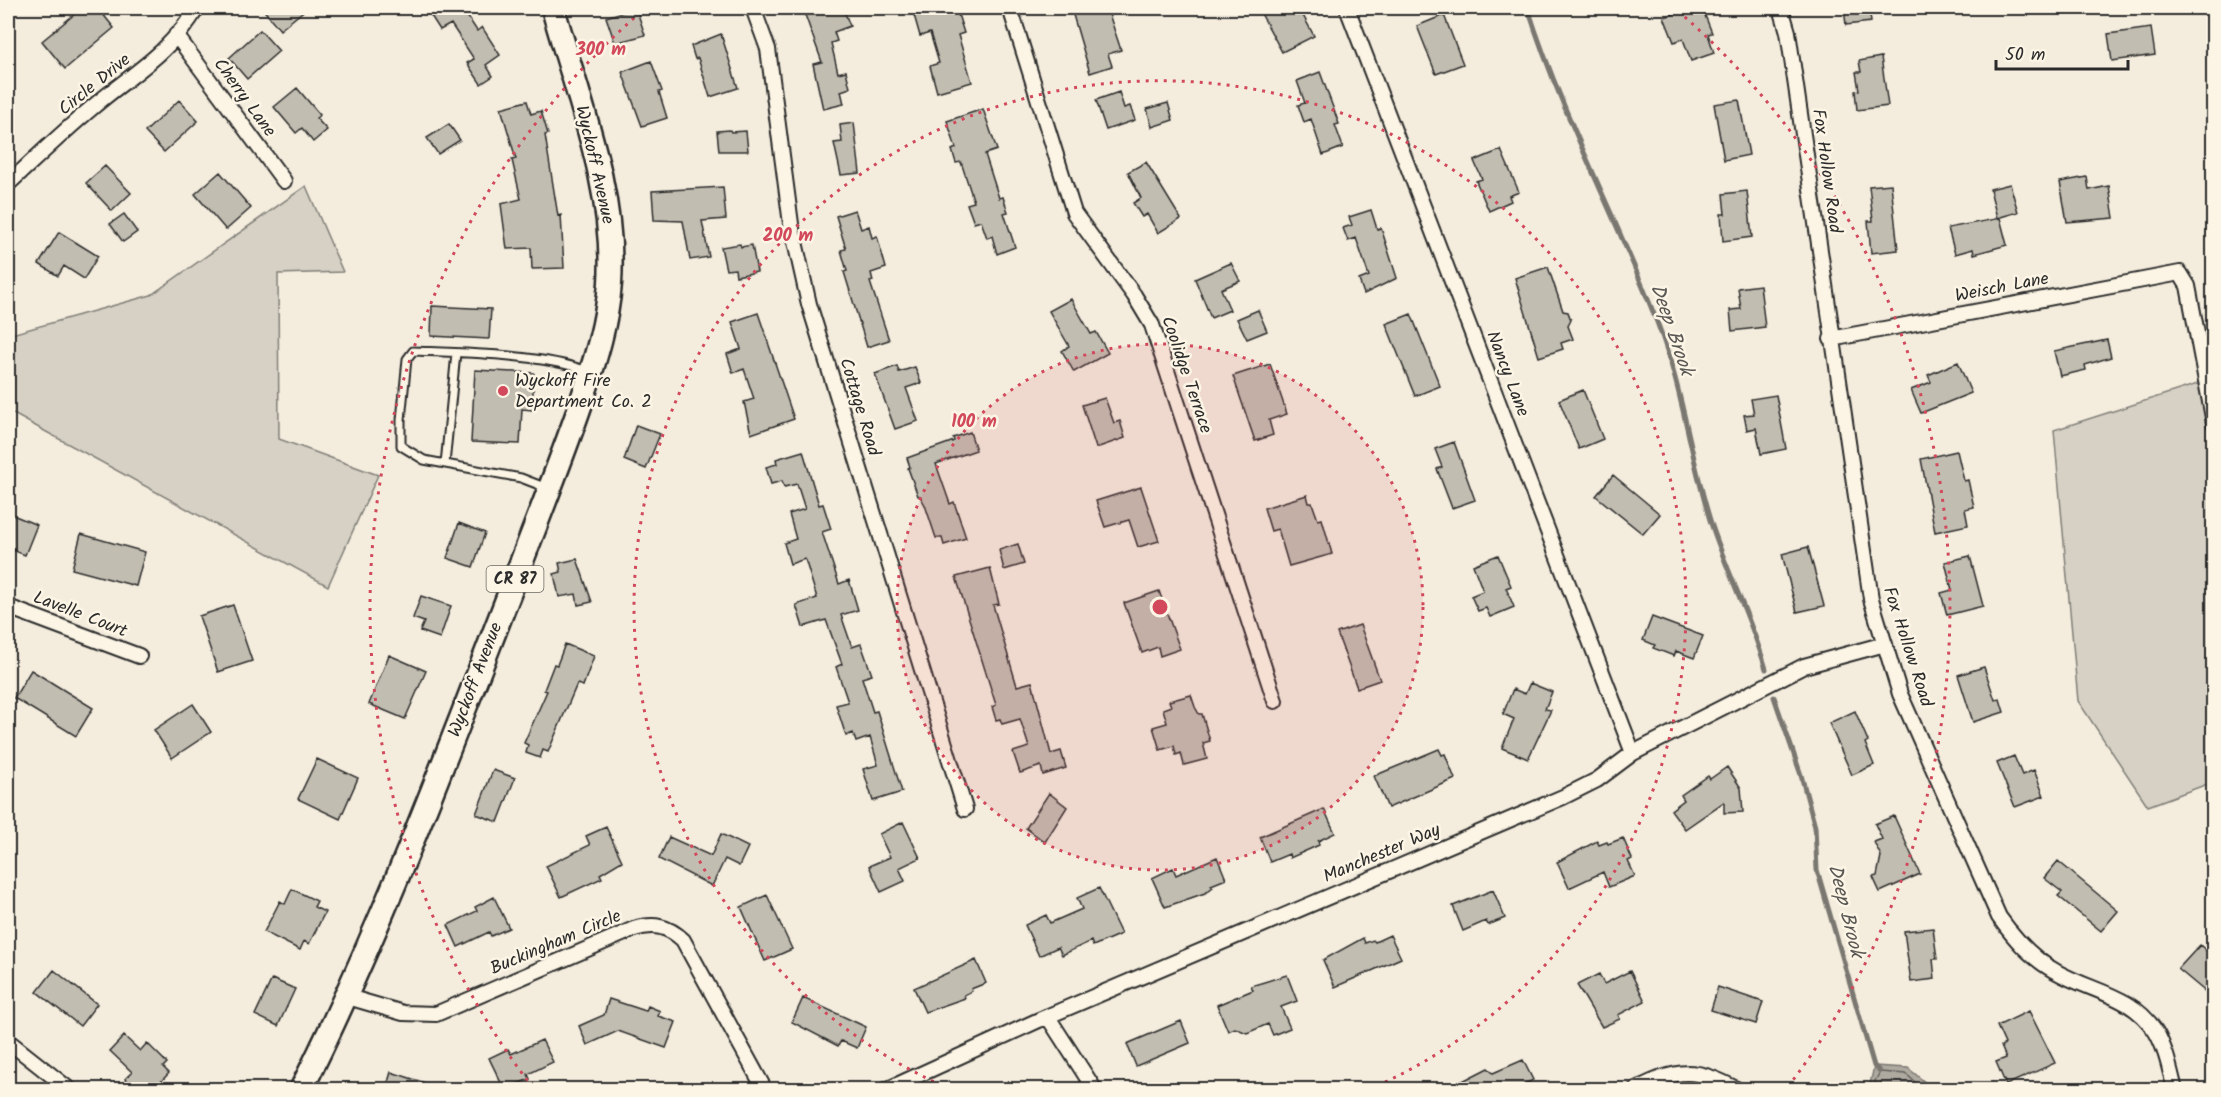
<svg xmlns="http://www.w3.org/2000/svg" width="2221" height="1097" font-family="Kalam,sans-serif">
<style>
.green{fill:#d6d1c4;stroke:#807e78;stroke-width:1.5}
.water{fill:#afaaa0;stroke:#7a7771;stroke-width:1.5}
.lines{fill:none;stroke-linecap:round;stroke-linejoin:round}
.shore{stroke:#605e5a;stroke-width:1.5}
.stream{stroke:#7a7771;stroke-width:5}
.building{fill:#c2bdb1;stroke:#2b2b2b;stroke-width:1.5}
.service-casing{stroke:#2b2b2b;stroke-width:11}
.minor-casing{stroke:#2b2b2b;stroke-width:18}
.primary-casing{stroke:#2b2b2b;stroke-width:27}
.service{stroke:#fcf5e5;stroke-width:7}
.minor{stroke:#fcf5e5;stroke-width:14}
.primary{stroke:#fcf5e5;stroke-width:22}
.ring{fill:none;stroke:#d1495b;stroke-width:3;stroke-dasharray:3 6}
.poi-dot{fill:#d1495b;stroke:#fcf5e5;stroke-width:2}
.labels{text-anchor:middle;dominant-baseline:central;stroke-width:5;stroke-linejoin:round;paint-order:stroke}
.shield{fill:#fcf5e5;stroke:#6a6863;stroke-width:1.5}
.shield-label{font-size:16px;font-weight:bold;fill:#2b2b2b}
.street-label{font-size:18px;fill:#2b2b2b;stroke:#fcf5e5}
.poi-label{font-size:18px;fill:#2b2b2b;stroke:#fcf5e5;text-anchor:start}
.water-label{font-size:20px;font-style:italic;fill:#595754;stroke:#fcf5e5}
.centre{fill:#d1495b;stroke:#fcf5e5;stroke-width:3}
.ring-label{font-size:18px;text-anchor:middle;font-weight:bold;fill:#d1495b;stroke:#fcf5e5;stroke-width:5;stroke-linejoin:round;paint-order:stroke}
</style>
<rect width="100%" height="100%" fill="#f4edde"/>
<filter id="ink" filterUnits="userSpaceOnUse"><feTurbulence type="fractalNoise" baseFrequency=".0167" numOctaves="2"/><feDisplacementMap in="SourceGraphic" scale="12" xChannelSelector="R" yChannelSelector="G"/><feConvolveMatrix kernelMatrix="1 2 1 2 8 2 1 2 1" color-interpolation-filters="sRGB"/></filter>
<g filter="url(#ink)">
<path class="green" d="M306 186 343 272 278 274 279 439 378 475 328 586 8 411V335L151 295Z
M2213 379V782L2148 806 2078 701 2054 430Z"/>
<path class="water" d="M1874 1066 1908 1068 1933 1089H1869Z"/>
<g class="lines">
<path class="shore" d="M1875 1090V1081L1880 1072 1906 1074 1924 1090"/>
<path class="stream" d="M1528 8C1562 116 1616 216 1657 322 1682 386 1690 455 1710 520 1726 570 1751 618 1766 669
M1774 697 1801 775 1815 827 1817 870 1874 1066 1879 1071"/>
</g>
<path class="building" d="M82 8H98L114 28 65 69 42 41Z
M262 8H307L280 30Z
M426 8H462L477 31 482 27 500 55 486 65 493 76 481 84 467 63 474 59 451 24 440 30Z
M636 8 645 35 615 43 606 17Z
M817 8H843L850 26 834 32 837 41 831 43 838 73 846 71 850 88 841 91 844 104 823 109 813 64 822 62 804 12Z
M912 8H956L964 33 958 35 972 82 937 92 930 66 939 63 930 33 920 36Z
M1071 8H1107L1121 50 1108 54 1112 66 1090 73Z
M1258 8H1299L1314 36 1282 52Z
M1693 8H1702L1712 33 1708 34 1714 53 1691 61 1683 39 1674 42 1664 17Z
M1844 8H1869L1871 22 1846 25Z
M1444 15 1463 64 1436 74 1417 26Z
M2151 28 2155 55 2112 61 2108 34Z
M260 30 279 51 247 79 229 58Z
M721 34 738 88 710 97 698 58 695 59 691 46Z
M1881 57 1888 106 1857 110 1855 91 1859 90 1856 72H1861L1859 61Z
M651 61 662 91 659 92 667 118 642 126 622 72Z
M1320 72 1339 124 1335 125 1343 147 1323 155 1311 119 1304 122 1298 105 1305 103 1297 81Z
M297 88 320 115 316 118 327 130 313 142 302 128 296 133 274 107Z
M1119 92 1124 108 1130 106 1135 120 1106 130 1096 100Z
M179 100 198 121 164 152 145 132Z
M1739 100 1749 155 1724 160 1714 104Z
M527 101 531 114 541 111 548 134 545 135 558 216 561 215 564 268 532 269 531 248 507 249 501 204 521 199 512 160 516 159 501 108Z
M1168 103 1173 120 1152 127 1147 109Z
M983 109 997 150 985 154 999 198 1003 197 1008 212 1004 213 1015 247 997 254 992 236 987 238 981 221 974 223 967 204 974 202 961 162 956 163 952 150 956 148 947 121Z
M854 123 860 173 841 175 834 143 842 142 840 125Z
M449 124 460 140 438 154 427 138Z
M730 130 731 132 746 131 748 151H719L717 131Z
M1501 150 1519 192 1509 196 1511 201 1489 211 1476 181 1482 179 1474 161Z
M1146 162 1181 219 1158 233 1147 214 1142 217 1133 203 1141 198 1128 172Z
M105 166 131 193 112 211 86 183Z
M220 172 251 208 226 230 195 194Z
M2087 177 2089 190 2109 186 2114 218 2067 222 2060 182Z
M1891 184 1898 250 1871 253 1868 221H1873L1869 186Z
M2010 184 2018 212 1997 218 1990 189Z
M723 187 726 219 702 221 709 257 690 260 683 221 654 220 652 191Z
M1747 191 1752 237 1723 241 1721 214H1725L1723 194Z
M855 210 861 229 869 226 872 238 877 236 886 268 871 273 873 281 870 282 889 340 867 347 844 272 847 271 841 250 846 249 836 216Z
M1371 210 1377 229 1381 228 1397 278 1364 294 1359 280 1369 276 1356 238 1348 241 1343 228 1352 225 1349 217Z
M124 214 137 232 123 242 110 224Z
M2000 218 2007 245 1974 254 1973 249 1955 254 1948 228Z
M59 232 98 256 84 279 64 266 58 276 39 264Z
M740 244 741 247 752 245 757 272 736 276 735 269 726 270 721 247Z
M1231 263 1240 281 1221 289 1230 310 1211 318 1195 279Z
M1548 267 1563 311 1568 312 1571 320 1568 326 1573 339 1561 343 1563 349 1539 357 1515 278Z
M1760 285 1765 327 1732 331 1730 310 1741 309 1738 288Z
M1071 299 1091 334 1096 332 1108 353 1074 372 1062 351 1069 346 1049 311Z
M432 306 491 309 489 339 431 336Z
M1258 310 1267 331 1247 339 1237 319Z
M758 313 794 419 751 434 744 402 754 399 744 369 733 373 727 354 741 349 732 322Z
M1411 314 1440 386 1415 396 1386 324Z
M2107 340 2111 357 2085 365 2086 370 2060 376 2054 351Z
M1958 362 1971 393 1921 413 1911 390 1931 382 1928 375Z
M1270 364 1287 414 1269 420 1273 435 1255 441 1233 376Z
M897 366 899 372 915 367 921 383 906 388 918 421 895 429 875 374Z
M475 370 534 373 532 410 522 409 520 444 471 442Z
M1583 390 1603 439 1579 449 1559 400Z
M1776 395 1786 449 1761 454 1756 428 1747 430 1744 415 1754 414 1751 399Z
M1105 398 1114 423 1120 421 1125 438 1096 448 1082 405Z
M636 425 660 434 646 469 624 460Z
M970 432 976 450 936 464 950 504 954 502 966 538 944 545 942 538H936L925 505 920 496H918L908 468 910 467 907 458 954 441 953 438Z
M1454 442 1475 500 1452 508 1437 469 1442 467 1435 449Z
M803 451 819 505 823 504 831 529 822 532 839 584 849 580 858 610 841 615 852 647 861 644 872 675 862 678 873 712 877 711 902 792 873 801 863 769 878 765 870 737 856 742 853 733 846 736 836 705 848 702 836 667 842 664 826 620 803 627 796 605 817 598 805 559 790 564 784 543 796 539 789 514 805 509 797 484 784 487 782 481 771 484 766 467 777 464 776 459Z
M1957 451 1964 481 1968 480 1974 507 1965 509 1968 525 1935 532 1921 459Z
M1613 475 1660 514 1643 534 1596 496Z
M1141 487 1159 541 1138 547 1129 520 1105 527 1096 501Z
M1307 495 1309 503H1312L1318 520 1322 519 1332 554 1289 566 1278 529 1271 531 1264 508Z
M8 513 37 525 25 555 8 548Z
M459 523 485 533 473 567 447 558Z
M81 534 145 552 136 586 72 569Z
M1018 544 1024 564 1004 570 999 550Z
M1808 547 1824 606 1797 612 1782 554Z
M1498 555 1511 586 1506 588 1514 607 1490 617 1486 608 1478 611 1471 596 1483 591 1473 565Z
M1970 556 1983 606 1947 615 1941 593 1952 590 1945 562Z
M577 559 592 602 578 605 576 594 559 597 554 574 561 572 559 563Z
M990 568 999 604 993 605 1017 686 1032 682 1051 754 1061 751 1066 768 1043 775 1041 766 1020 773 1013 752 1029 747 1020 719 1002 724 1000 719 996 720 992 707 996 705 956 577Z
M1159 591 1180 649 1160 656 1158 647 1142 653 1124 603Z
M421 596 451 606 440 638 420 631 424 622 413 618Z
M233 605 252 661 218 672 199 616Z
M1652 617 1703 636 1694 658 1676 651 1674 656 1653 648 1655 645 1643 640Z
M1360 625 1380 680 1357 688 1337 633Z
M565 644 594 656 583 686 577 684 548 752 543 750 540 758 526 753 528 745 524 743 547 691 544 690 554 664 557 665Z
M389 655 426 671 405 719 369 704Z
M1984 667 1995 700 2000 699 2004 712 1973 722 1958 675Z
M31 670 93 708 76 736 14 698Z
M1530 683 1552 692 1545 709 1551 710 1528 759 1502 748 1514 719 1503 714 1513 689 1525 694Z
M1191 695 1195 707 1199 714H1202L1210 741 1203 743 1207 759 1184 765 1181 753 1176 755 1174 746 1160 750 1153 727 1167 723 1163 709 1171 706 1169 701Z
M193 704 211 732 172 758 154 730Z
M1855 711 1868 741 1865 743 1874 765 1852 775 1829 723Z
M1439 749 1442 755 1445 754 1455 779 1388 808 1374 776Z
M2014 756 2022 775 2034 770 2044 796 2015 807 1997 763Z
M317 759 358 778 340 819 298 799Z
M1727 767 1741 788 1743 812 1724 813V802L1685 829 1671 810 1684 800 1681 795 1708 776 1710 779Z
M493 770 515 778 498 822 476 814Z
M1049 793 1067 807 1045 842 1026 828Z
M1324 809 1335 833 1318 841 1319 845 1290 858 1289 854 1270 862 1260 837Z
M1894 816 1920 874 1880 892 1873 877 1877 876 1881 856 1874 842 1882 839 1875 824Z
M903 822 920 858 899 868 905 881 881 892 869 866 890 857 879 834Z
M606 827 622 861 600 874 602 878 561 897 546 866 590 845 586 836Z
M721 834 748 847 739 866 725 859 712 886 659 859 669 837 711 856Z
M1623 838 1632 859 1628 861 1635 876 1609 887 1603 872 1569 888 1557 862 1597 841 1599 845 1607 842 1608 844Z
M1217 857 1226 879 1211 885 1213 887 1205 893 1165 907 1152 878 1173 868 1176 875Z
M2058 861 2118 911 2101 931 2058 896 2062 892 2044 878Z
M1099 888 1121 934 1093 946 1091 941 1062 955 1058 947 1039 956 1025 925 1046 915 1050 923 1082 909 1077 898Z
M292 889 317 901 314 907 325 912 309 944 304 941 300 950 264 932 280 901 285 904Z
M1493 890 1505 918 1488 925 1486 921 1463 931 1453 906Z
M767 895 792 949 765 961 741 907Z
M494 897 509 928 491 936 489 932 458 947 448 925 477 911 475 907Z
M1933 928 1937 959H1933L1935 979 1911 982 1904 931Z
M1390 935 1401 958 1335 987 1323 960 1363 938 1365 943 1373 940 1375 942Z
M2200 945 2214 958V999L2178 969Z
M976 960 986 983 971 989 972 991 964 995 965 998 925 1012 914 988Z
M54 970 97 1004 80 1026 37 992Z
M1630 971 1645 1001 1618 1015 1620 1019 1602 1027 1577 985 1599 974 1604 984Z
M1287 975 1297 1001 1281 1007 1290 1028 1273 1035 1268 1024 1247 1033 1235 1028 1228 1031 1217 1005 1253 990 1251 986Z
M272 979 295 989 278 1026 255 1015Z
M1718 987 1763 1002 1756 1024 1711 1010Z
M803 998 866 1027 857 1048 841 1041 838 1046 792 1022Z
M609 999 646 1011 648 1006 660 1011 658 1016 676 1022 666 1048 618 1031 587 1045 579 1026 604 1015Z
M2029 1011 2055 1063 2006 1085 1996 1062 2006 1058 2001 1046 2005 1044 1997 1026Z
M1181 1021 1190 1043 1136 1066 1127 1044Z
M124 1036 140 1051 147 1043 167 1063 163 1067 169 1073 154 1089H137L125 1079 132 1072 110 1051Z
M542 1040 553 1062 528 1074 530 1079 504 1089 489 1058 508 1049 511 1054Z
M1523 1060 1533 1080 1515 1089H1447L1488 1068 1493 1073Z
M391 1072 438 1087 437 1089H386Z"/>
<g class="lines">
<defs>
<path id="service" d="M445 464 456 353
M547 488 521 478 424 460 401 446V420L407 359 413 351C463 353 542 354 587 371"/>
<path id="minor" d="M753 8 768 49 791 224 809 304 965 809
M1010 8 1074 213 1134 295 1152 325 1275 701
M1347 8 1633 753
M1781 8 1788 32 1871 599 1900 694 1999 917C2014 938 2031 958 2055 971 2091 992 2132 994 2156 1032 2166 1049 2170 1070 2175 1090
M176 35 284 181
M8 184C36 158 64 131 94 106 133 73 169 54 197 8
M1831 339 2180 273 2188 286 2214 423
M8 607 139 656
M348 997 403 1013 436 1014 634 929C654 923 668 926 683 940L765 1090
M1048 1017 1095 1090
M8 1041 70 1090
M886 1090 1039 1020 1563 797 1597 780 1633 753 1804 666 1885 644
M1635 1090C1678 1068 1695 1067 1738 1090"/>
<path id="primary" d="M301 1090C384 924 448 751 515 579 537 521 560 464 580 406 593 366 607 326 610 283 616 190 577 96 553 8"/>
</defs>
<use href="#service" class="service-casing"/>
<use href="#minor" class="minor-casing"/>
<use href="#primary" class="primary-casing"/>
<use href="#service" class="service"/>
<use href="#minor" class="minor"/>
<use href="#primary" class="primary"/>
</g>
</g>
<circle cx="1160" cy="607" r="263" fill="#d1495b" fill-opacity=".12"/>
<g class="ring">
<circle cx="1160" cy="607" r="263"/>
<path d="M950 1089A526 526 0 1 1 1370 1089"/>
<path d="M533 1088A790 790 0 0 1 642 11M1678 11A790 790 0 0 1 1787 1088"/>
</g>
<circle class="poi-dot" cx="503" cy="391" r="6"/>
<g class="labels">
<rect class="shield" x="486.5" y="566" width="57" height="26" rx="4.5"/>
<g class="shield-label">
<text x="515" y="579">CR 87</text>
</g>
<g class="street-label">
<text transform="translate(95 85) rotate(-39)">Circle Drive</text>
<text transform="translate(244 98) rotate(54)">Cherry Lane</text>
<text transform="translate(594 165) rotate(77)">Wyckoff Avenue</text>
<text transform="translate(1826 171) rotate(82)">Fox Hollow Road</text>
<text transform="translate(2002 288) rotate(-11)">Weisch Lane</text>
<text transform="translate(1507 374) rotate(69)">Nancy Lane</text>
<text transform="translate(1186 375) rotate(71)">Coolidge Terrace</text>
<text transform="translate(859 407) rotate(73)">Cottage Road</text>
<text transform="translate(80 615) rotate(21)">Lavelle Court</text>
<text transform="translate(1907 647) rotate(72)">Fox Hollow Road</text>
<text transform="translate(476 680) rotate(-69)">Wyckoff Avenue</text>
<text transform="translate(1382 854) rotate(-23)">Manchester Way</text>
<text transform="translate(556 943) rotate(-23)">Buckingham Circle</text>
</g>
<g class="poi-label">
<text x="515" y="381">Wyckoff Fire<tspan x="515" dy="21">Department Co. 2</tspan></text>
</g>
<g class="water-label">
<text transform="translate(1671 330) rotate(71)">Deep Brook</text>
<text transform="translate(1845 911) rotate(76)">Deep Brook</text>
</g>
</g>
<circle cx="1160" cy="607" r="9" class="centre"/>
<g class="ring-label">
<text x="601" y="55">300 m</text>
<text x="788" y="241">200 m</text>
<text x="974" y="427">100 m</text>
</g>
<rect width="2221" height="1097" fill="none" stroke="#fcf5e5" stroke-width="30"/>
<rect x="15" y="15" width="2191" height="1067" fill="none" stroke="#2b2b2b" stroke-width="2" filter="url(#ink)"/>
<path d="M1996 60v9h132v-9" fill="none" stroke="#2b2b2b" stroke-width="3"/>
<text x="2005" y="60" font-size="18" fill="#2b2b2b" stroke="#fcf5e5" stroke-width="4.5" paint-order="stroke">50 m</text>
</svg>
